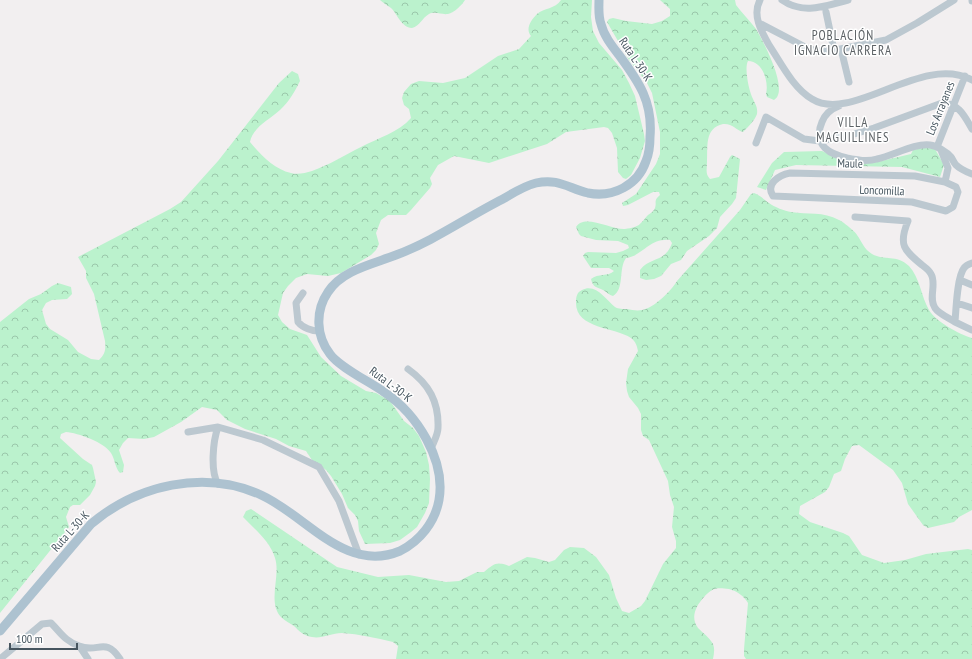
<svg xmlns="http://www.w3.org/2000/svg" width="972" height="659" font-family="'PT Sans Narrow',sans-serif">
<style>
.forest{fill:url(#forest-crowns)}
.lines{fill:none;stroke-linecap:round;stroke-linejoin:round}
.minor{stroke:#bcc8d0;stroke-width:7}
.major{stroke:#adc2d0;stroke-width:9}
.labels{text-anchor:middle;dominant-baseline:central;stroke-width:3;stroke-linejoin:round;paint-order:stroke}
.street-label{font-size:12px;fill:#46555f;stroke:#fff}
.neighbourhood-label{font-size:13px;letter-spacing:1px;fill:#5c6165;stroke:#fff}
</style>
<defs>
<pattern id="forest-crowns" width="20" height="18" patternUnits="userSpaceOnUse"><rect width="20" height="18" fill="#bbf2cd"/><path d="M2 6a3 3 0 1 1 6 0M12 15a3 3 0 1 1 6 0" fill="none" stroke="#9ac7aa"/></pattern>
</defs>
<rect width="100%" height="100%" fill="#f2eff0"/>
<path class="forest" d="M380 0H465C462 5 454 13 448 14 441 15 436 11 429 14 422 18 420 26 412 28 401 27 398 15 391 8 387 5 383 3 380 0Z
M561 0H592L591 17 593 31 599 43 622 70 629 83 635 96 644 134 645 141 640 158 631 175 626 179 623 178 618 172 617 148 612 133 608 128 604 127 566 132 547 144 489 163 454 156 438 165 430 178 432 184 430 188 411 210 406 215H388L381 220 376 233 379 244 376 250 371 255 341 273 328 276 307 274 296 278 288 286 283 293 278 315 282 322 290 329 307 335 321 357 341 376 366 391 376 393 390 401 404 421 413 428 419 436 426 452 429 465 430 479 429 503 425 513 417 527 411 532 400 540 390 543 365 544 359 531 358 521 355 515 348 508 342 494 331 476 326 470 312 460 306 451 289 446 276 439 245 429 227 420 217 410 202 407 181 422 154 437 144 439 128 438 123 443 119 450 124 465 123 472 120 473C115 468 115 459 111 453 104 442 78 433 66 432L61 434 60 438 83 459 92 465 93 468 96 482 95 486 90 495 80 505H73L70 507 66 517 69 527 0 613V322L29 299 41 294 52 286 58 283 71 287 72 294 67 299 52 300 46 303 42 310 46 324 50 329 68 340 78 352 91 359 99 360C105 354 106 350 105 341L94 294 86 278V271L78 257 170 209 181 202 218 161 279 83 292 71 298 74 300 81C295 91 289 102 280 110 269 120 253 127 250 142 261 155 274 169 291 173 298 175 305 173 312 171 329 165 345 155 361 147 378 138 399 132 411 118L409 109 404 105 402 98 404 92 411 84 419 81 443 83 465 78 498 56 519 49 531 36C525 29 531 20 537 14 544 8 555 9 561 0Z
M660 0H735L736 5C742 13 750 21 756 29 763 41 790 91 774 100L767 97 766 94C769 82 763 61 748 61 744 68 749 91 753 99 755 104 758 107 757 114 755 120 748 127 743 132 736 130 732 123 723 124 704 128 708 148 707 162 707 169 705 174 710 179L719 177 730 157 732 155 740 159 736 198 732 204 720 217 717 228 709 236 687 251 681 260 671 264 661 276 654 279 646 280 640 278V270C651 256 665 263 672 243L670 240C649 238 643 256 626 258 618 269 625 289 613 296 609 295 607 292 603 290 597 287 593 288 591 279 598 273 608 277 614 271L609 268H591L583 256 585 253 588 252 616 253 623 251 629 248 628 245 618 241 596 240 581 236 579 234 576 227C584 213 612 230 625 229 640 227 640 224 648 215 651 213 654 211 655 208 657 202 653 201 660 195L659 192H653L628 205 623 206 622 203 636 194 656 164 660 154V132L652 93 647 83 629 60 607 22 609 19 613 18 626 21 652 24 662 21 670 16V9Z
M927 147 935 149 944 165 940 177 902 167 796 165 775 170 766 190 757 187 772 163 784 152 822 151 838 158 877 162 911 154 913 150Z
M754 193C760 195 763 199 769 203 774 207 785 211 791 212 808 215 823 211 839 220 842 221 856 232 857 235 862 242 864 249 872 254 885 261 896 254 909 266 920 278 921 296 929 310 936 322 959 334 972 338V510L959 517 954 522 928 528 923 525 908 504 902 483 893 470 859 445 852 446 845 459 841 471 834 474 829 487 825 492 800 506 799 514 810 522 843 533 849 536 862 555 884 563 905 560 926 554 968 549 972 550V659H746L744 656V649L748 603C744 596 737 591 729 589 716 587 712 588 704 597 696 606 690 617 698 628 703 633 709 637 713 644 715 649 714 654 713 659H396L398 646 393 642C376 638 359 634 342 633 331 633 322 639 312 637 304 636 299 631 294 626 290 623 285 621 281 617 267 602 281 576 275 558 270 541 255 530 243 517L246 511 251 509 337 567 378 577 409 575 446 582 459 581 477 572H484C494 564 496 561 509 566L527 557 535 558 549 562 555 560 564 550 570 547 584 548 596 557 609 575 616 598 622 611 629 613 641 606 645 601 663 564 676 548V541L672 527 674 507 670 495 668 481 649 440 643 436 641 430V414L638 408 629 397 627 391 626 383 628 369 638 351C637 346 636 342 631 338 615 327 575 329 576 302 576 297 577 292 582 290 596 283 606 300 615 307 618 309 624 309 627 309 632 310 637 311 642 310 654 308 671 291 677 281L740 210 751 194Z"/>
<g class="lines">
<path class="minor" d="M760 0C752 15 761 31 769 45 781 63 793 88 812 99 852 124 922 53 972 80
M782 0C803 15 825 6 848 0
M972 0V1
M826 12 834 50
M759 23 809 49 817 51H830L886 40 917 23 954 0
M841 49 849 82
M839 106C831 109 825 114 822 122 818 131 818 141 825 148 831 154 839 156 847 158 857 160 867 162 877 159 893 156 914 143 930 145 937 146 947 152 951 157 953 160 954 163 956 165 960 169 967 172 972 174
M756 143 766 117 804 139 820 141 851 135 874 128 942 103C959 103 965 117 972 129
M937 147 965 76
M941 150 948 168 945 182
M790 173 915 176 945 182 956 187 958 192 953 207 946 211 912 202 773 196C765 184 779 175 790 173Z
M855 217 908 221C898 245 904 250 922 265 926 268 929 270 931 274 937 284 928 298 935 308 939 314 949 318 955 322
M972 263C969 264 966 265 964 268 957 277 956 310 955 322L972 330
M960 280 972 285
M303 293 296 303 298 322C303 328 312 331 319 331
M957 303 972 308
M408 369C429 384 439 402 438 428 438 435 433 443 431 449
M218 427C213 441 210 471 218 484
M188 432 218 427 263 440 319 467 339 501 359 555
M80 647 88 659
M0 659 42 624 51 623C61 633 65 641 79 646 98 654 105 636 120 659"/>
<path class="major" d="M0 631 91 524C137 485 204 469 261 495 306 515 345 574 400 551 420 541 435 522 439 500 446 460 417 414 384 392 370 382 339 367 330 354 316 336 315 311 328 292 342 270 373 264 396 255 434 241 467 217 503 199 513 193 524 186 536 183 558 178 568 188 588 193 613 198 638 185 646 161 649 154 650 145 650 137 653 102 639 82 619 55 612 46 604 36 601 24 598 16 599 8 599 0"/>
</g>
<g class="labels">
<g class="street-label">
<text transform="translate(636 59) rotate(56)">Ruta L-30-K</text>
<text transform="translate(940 108) rotate(-68)">Los Arrayanes</text>
<text transform="translate(850 163) rotate(1)">Maule</text>
<text transform="translate(882 190) rotate(2)">Loncomilla</text>
<text transform="translate(391 384) rotate(37)">Ruta L-30-K</text>
<text transform="translate(70 531) rotate(-48)">Ruta L-30-K</text>
</g>
<g class="neighbourhood-label">
<text x="843" y="35">POBLACIÓN<tspan x="843" dy="15">IGNACIO CARRERA</tspan></text>
<text x="853" y="122">VILLA<tspan x="853" dy="15">MAGUILLINES</tspan></text>
</g>
</g>
<path d="M10 643v6h67v-6" fill="none" stroke="#46555f" stroke-width="2"/>
<text x="16" y="643" font-size="12" fill="#46555f" stroke="#ffffff" stroke-width="3" paint-order="stroke">100 m</text>
</svg>
